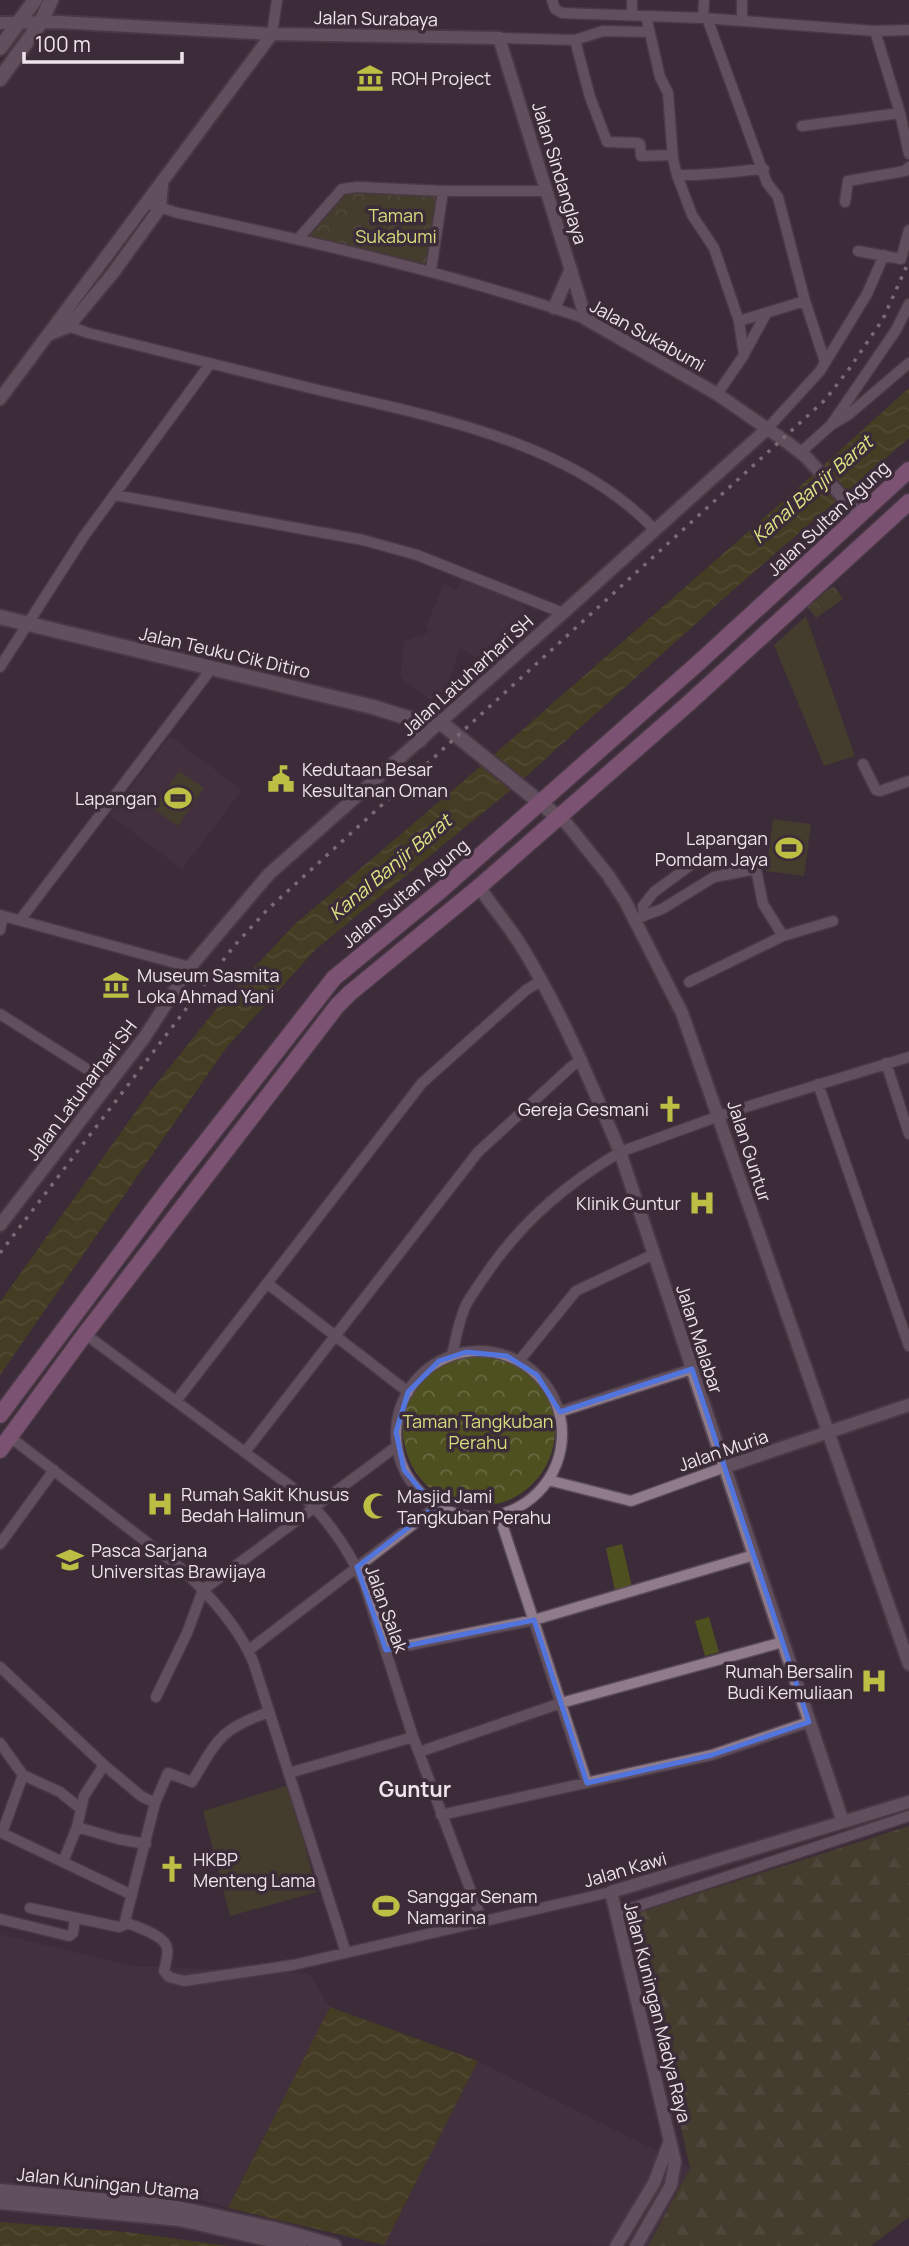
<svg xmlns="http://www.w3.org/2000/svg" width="909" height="2246" font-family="Manrope,sans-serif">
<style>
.built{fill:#4b3545}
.grass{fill:#4e5020}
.forest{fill:url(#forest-firs)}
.park{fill:url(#park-crowns)}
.water{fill:url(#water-waves)}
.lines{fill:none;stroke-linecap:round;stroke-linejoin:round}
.minor-casing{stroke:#584955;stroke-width:13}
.tertiary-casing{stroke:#584955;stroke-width:16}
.secondary-casing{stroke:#584955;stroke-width:18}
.primary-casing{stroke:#584955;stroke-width:19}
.minor{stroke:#8f7b8a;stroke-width:10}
.tertiary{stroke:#8f7b8a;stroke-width:12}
.secondary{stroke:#8f7b8a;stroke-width:14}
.primary{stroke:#c981bb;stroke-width:16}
.rail{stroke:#c3b6c0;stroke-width:3.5;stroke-dasharray:3.5 7;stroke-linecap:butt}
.marked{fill:none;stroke:#5274dd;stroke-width:5;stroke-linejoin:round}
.labels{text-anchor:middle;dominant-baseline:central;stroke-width:7;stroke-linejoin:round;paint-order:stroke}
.street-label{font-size:18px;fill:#efe4ec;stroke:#3c2b38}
.poi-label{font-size:18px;fill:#efe4ec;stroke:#3c2b38;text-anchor:start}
.park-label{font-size:18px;fill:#d8dd7d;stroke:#3c2b38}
.water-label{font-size:19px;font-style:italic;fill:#dfe483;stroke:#3c2b38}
.quarter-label{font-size:21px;font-weight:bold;fill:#efe4ec;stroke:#3c2b38}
</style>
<defs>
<pattern id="forest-firs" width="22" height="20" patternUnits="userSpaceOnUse" patternTransform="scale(1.75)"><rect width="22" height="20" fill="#4e5020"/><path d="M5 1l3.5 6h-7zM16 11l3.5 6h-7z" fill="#686941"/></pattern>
<pattern id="park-crowns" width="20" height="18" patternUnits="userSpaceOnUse" patternTransform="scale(1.75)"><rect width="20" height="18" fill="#4e5020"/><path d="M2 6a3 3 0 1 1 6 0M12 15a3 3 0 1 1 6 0" fill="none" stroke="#686941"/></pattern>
<pattern id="water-waves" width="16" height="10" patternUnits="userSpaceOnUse" patternTransform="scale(1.75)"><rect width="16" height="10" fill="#515309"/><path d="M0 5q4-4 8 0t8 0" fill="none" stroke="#6a6c2d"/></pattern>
</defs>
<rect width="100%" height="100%" fill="#3c2b38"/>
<path class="built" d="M463 578 523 604 525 614 476 658 460 648 447 689 430 700 400 677 404 641 429 632 426 626 444 584 457 590Z
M170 736 242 790 182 869 110 815Z
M0 1934 131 1966 308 1973 330 2007 228 2208 199 2199 159 2192 132 2194 0 2182Z
M478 2061 690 2168 648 2246 384 2245Z"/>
<path class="grass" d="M806 616 855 756 824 766 774 645Z
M179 771 204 788 178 826 153 809Z
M773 819 811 824 804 876 766 871Z
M622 1544 632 1587 615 1591 606 1548Z
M709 1617 719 1652 705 1656 695 1621Z
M289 1785 317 1892 230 1916 203 1811Z"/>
<path class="forest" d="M909 1826V2017L907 2018 909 2022V2217L871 2246H648L690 2168 633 1914Z"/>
<path class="park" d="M351 190 440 194 428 267 304 238 336 198Z
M834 586 843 599 816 618 806 605Z
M403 1430a76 76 0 1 1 152 0a76 76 0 1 1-152 0Z"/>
<path class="water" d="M909 388V438L732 591 513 788 316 949 226 1048 0 1375V1302L149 1093 221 1003 294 925 487 761 799 487Z
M330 2007 478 2061 384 2245 228 2208Z
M0 2222 127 2232 229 2246H0Z"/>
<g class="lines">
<defs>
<path id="minor" d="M552 0 555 9 562 13 703 18 875 31 909 30
M632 0V14
M646 16 660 77 668 93 673 159 677 175 692 215 714 248 739 321 744 355 717 394
M703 18 704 0
M707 18 767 183 778 197 805 301 825 362
M742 21V0
M875 31 900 113 909 154
M272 34 277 0
M499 38 575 40 603 31 649 32
M575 40 590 97 607 142 638 143 640 144 641 156 673 155
M802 126 900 113
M677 175C707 176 735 171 764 169
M845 202 848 181 905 171 909 167
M146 203 178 213C316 243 453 273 586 319
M298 239 342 189 357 187 443 191H547
M858 251 901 259 909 230
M431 270 443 191
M739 321 805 301
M65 325 88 333C162 352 236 370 310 388 427 416 569 439 655 530
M744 354 766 314
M831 425 896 330 909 304
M767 429 820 371 867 294 884 255
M801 452 831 425 848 415 909 363
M115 495 363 540 417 555 563 613
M0 667 84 536 210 364
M863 764 876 790 880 791 909 781
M0 915 190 967
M644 916 643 906 654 892 692 864C704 860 726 862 733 873
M635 919 662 909 714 877 756 869 763 904 783 936
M20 920 212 668
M0 930 3 916
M689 982 783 936 833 921
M0 1014 109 1083
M886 1063 909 1134
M818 1084 909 1346
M268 1284 408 1392
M85 1334 297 1491C325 1515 348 1549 364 1583L413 1737 482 1921
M396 1434a83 83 0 1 1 166 0a83 83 0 1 1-166 0Z
M452 1355C456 1339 459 1318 467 1303 474 1291 483 1279 491 1267 527 1217 567 1184 620 1152L733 1111 909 1057
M519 1361 576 1291 654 1254
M176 1401 422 1083 526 990 541 981
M559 1412 692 1369
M10 1437 183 1570C210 1596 240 1628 254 1664L346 1953
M245 1452 478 1152 572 1066 582 1060
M548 1480 631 1501 725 1467
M499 1515 587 1783
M0 1544 54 1470
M249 1650 437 1506
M386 1650 534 1620 754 1555
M0 1667 104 1765 141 1796 155 1803
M156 1697 187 1633 203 1590 397 1446
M0 1743 23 1775 60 1792 81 1809
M419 1752 561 1703 783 1642
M104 1765 84 1796 77 1827 118 1839 146 1844
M289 1773 413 1737
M441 1815 712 1755 809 1722
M0 1832 132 1895
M2 1833 23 1775
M63 1862 77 1827
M30 1908 119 1927 124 1925 155 1803 168 1773 192 1782C218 1739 220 1729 269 1712
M617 1913 909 1816
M0 1919 69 1936 73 1933 75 1918
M125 1922C136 1927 165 1935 167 1948 169 1955 165 1964 164 1971L169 1977 184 1981 293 1965 611 1892"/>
<path id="tertiary" d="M0 23 58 22 272 34 499 38 586 319 717 394 788 443 806 457 859 515
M554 308 571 269
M50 334 68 327 113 273 160 208 162 184
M0 399 272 34
M558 817 567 824 608 875 625 901 682 1013 909 1664
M479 887C492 906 507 924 520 944 561 1010 590 1081 620 1152L843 1822
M0 1225 144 1038 190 967 269 874 563 613 767 429
M725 1467 909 1405
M616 2246 654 2183 670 2141
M636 2246 671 2185 675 2162 611 1892 909 1802"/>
<path id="secondary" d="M0 48 35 0
M0 79 41 22 51 0
M0 617 373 707 408 718 440 722 558 817
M408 718 419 731 420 740
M0 2191 168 2206 278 2230 334 2246
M0 2202 180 2219 299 2246"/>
<path id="primary" d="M0 1415 168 1190 334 978 440 891 696 665 909 470
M0 1450 85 1334 337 1006 350 993 479 887 689 703 909 502"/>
</defs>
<use href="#minor" class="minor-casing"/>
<use href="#tertiary" class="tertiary-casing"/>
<use href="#secondary" class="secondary-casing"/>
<use href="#primary" class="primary-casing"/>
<use href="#minor" class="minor"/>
<use href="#tertiary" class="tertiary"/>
<use href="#secondary" class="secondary"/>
<use href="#primary" class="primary"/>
<path class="rail" d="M0 1253 234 946 267 910 825 400 849 369 883 319 909 261"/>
</g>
<path d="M0 0H909V2246H0ZM466 1352 507 1356 537 1375 560 1412 692 1369 809 1722 712 1755 587 1783 534 1620 386 1650 357 1567 435 1507 404 1470 396 1432 408 1392 439 1361Z" fill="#3c2b38" fill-opacity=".55" fill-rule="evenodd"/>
<path class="marked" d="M466 1352 507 1356 537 1375 560 1412 692 1369 809 1722 712 1755 587 1783 534 1620 386 1650 357 1567 435 1507 404 1470 396 1432 408 1392 439 1361Z"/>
<defs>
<symbol id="museum-bare" viewBox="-9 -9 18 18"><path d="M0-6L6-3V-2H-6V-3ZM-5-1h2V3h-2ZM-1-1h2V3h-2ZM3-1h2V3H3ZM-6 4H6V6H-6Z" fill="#bcbf44" stroke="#3c2b38" stroke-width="2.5" paint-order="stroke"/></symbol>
<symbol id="civic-bare" viewBox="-9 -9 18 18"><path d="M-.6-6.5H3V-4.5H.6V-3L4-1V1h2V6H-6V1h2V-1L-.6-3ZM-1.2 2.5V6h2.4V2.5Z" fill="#bcbf44" stroke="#3c2b38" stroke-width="2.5" paint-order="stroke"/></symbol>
<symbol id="stadium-bare" viewBox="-9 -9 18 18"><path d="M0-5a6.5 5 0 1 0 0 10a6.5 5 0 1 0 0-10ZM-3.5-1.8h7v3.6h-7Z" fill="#bcbf44" stroke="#3c2b38" stroke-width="2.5" paint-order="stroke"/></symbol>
<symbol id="church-bare" viewBox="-9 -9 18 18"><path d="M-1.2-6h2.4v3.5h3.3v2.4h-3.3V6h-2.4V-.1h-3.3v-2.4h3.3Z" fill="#bcbf44" stroke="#3c2b38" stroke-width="2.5" paint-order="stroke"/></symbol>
<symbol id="hospital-bare" viewBox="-9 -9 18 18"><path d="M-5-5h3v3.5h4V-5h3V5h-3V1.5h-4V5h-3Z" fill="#bcbf44" stroke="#3c2b38" stroke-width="2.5" paint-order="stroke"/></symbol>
<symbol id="mosque-bare" viewBox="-9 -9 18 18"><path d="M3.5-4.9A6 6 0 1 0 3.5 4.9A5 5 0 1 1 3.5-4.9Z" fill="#bcbf44" stroke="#3c2b38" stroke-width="2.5" paint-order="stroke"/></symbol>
<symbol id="university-bare" viewBox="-9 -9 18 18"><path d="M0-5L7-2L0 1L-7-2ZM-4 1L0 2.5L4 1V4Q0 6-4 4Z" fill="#bcbf44" stroke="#3c2b38" stroke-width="2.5" paint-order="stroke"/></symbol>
</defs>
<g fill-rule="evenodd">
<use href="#museum-bare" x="351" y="59" width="38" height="38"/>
<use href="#civic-bare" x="262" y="760" width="38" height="38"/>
<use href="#stadium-bare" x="159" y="779" width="38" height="38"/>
<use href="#stadium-bare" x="770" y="829" width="38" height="38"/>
<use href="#museum-bare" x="97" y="966" width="38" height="38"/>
<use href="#church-bare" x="651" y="1090" width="38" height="38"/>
<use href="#hospital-bare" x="683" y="1184" width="38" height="38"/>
<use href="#hospital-bare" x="141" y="1485" width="38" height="38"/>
<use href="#mosque-bare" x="357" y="1487" width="38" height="38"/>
<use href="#university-bare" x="51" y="1541" width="38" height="38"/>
<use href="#hospital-bare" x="855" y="1662" width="38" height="38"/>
<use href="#church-bare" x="153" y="1850" width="38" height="38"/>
<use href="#stadium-bare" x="367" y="1887" width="38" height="38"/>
</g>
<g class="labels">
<g class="street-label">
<text transform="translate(376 18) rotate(1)">Jalan Surabaya</text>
<text transform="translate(560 173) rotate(73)">Jalan Sindanglaya</text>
<text transform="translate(648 335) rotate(29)">Jalan Sukabumi</text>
<text transform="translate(828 518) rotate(-43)">Jalan Sultan Agung</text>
<text transform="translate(225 652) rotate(13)">Jalan Teuku Cik Ditiro</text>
<text transform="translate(467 675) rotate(-42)">Jalan Latuharhari SH</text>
<text transform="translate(405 893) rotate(-40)">Jalan Sultan Agung</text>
<text transform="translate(81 1090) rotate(-53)">Jalan Latuharhari SH</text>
<text transform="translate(750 1151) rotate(72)">Jalan Guntur</text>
<text transform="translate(700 1339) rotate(72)">Jalan Malabar</text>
<text transform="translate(723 1450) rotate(-19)">Jalan Muria</text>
<text transform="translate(387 1609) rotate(70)">Jalan Salak</text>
<text transform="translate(625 1869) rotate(-16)">Jalan Kawi</text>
<text transform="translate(658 2012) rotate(76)">Jalan Kuningan Madya Raya</text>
<text transform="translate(108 2183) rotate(6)">Jalan Kuningan Utama</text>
</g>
<g class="poi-label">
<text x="391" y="78">ROH Project</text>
<text x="302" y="769">Kedutaan Besar<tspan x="302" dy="21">Kesultanan Oman</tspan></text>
<text x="157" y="798" text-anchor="end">Lapangan</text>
<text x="768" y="838" text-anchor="end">Lapangan<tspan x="768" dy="21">Pomdam Jaya</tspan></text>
<text x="137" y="975">Museum Sasmita<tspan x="137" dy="21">Loka Ahmad Yani</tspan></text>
<text x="649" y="1109" text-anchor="end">Gereja Gesmani</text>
<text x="681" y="1203" text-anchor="end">Klinik Guntur</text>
<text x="181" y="1494">Rumah Sakit Khusus<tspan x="181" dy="21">Bedah Halimun</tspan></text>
<text x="397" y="1496">Masjid Jami<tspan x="397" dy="21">Tangkuban Perahu</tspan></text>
<text x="91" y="1550">Pasca Sarjana<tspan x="91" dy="21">Universitas Brawijaya</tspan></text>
<text x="853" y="1671" text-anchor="end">Rumah Bersalin<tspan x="853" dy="21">Budi Kemuliaan</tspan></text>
<text x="193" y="1859">HKBP<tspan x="193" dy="21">Menteng Lama</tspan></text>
<text x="407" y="1896">Sanggar Senam<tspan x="407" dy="21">Namarina</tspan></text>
</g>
<g class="park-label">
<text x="396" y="215">Taman<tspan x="396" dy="21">Sukabumi</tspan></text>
<text x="478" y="1421">Taman Tangkuban<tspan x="478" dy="21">Perahu</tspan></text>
</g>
<g class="water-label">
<text transform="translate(812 489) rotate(-41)">Kanal Banjir Barat</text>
<text transform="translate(390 867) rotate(-40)">Kanal Banjir Barat</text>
</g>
<g class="quarter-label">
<text x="415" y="1789">Guntur</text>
</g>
</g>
<path d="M24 52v10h158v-10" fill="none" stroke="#efe4ec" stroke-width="3.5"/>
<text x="35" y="52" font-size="21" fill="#efe4ec" stroke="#3c2b38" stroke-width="5" paint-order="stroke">100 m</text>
</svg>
